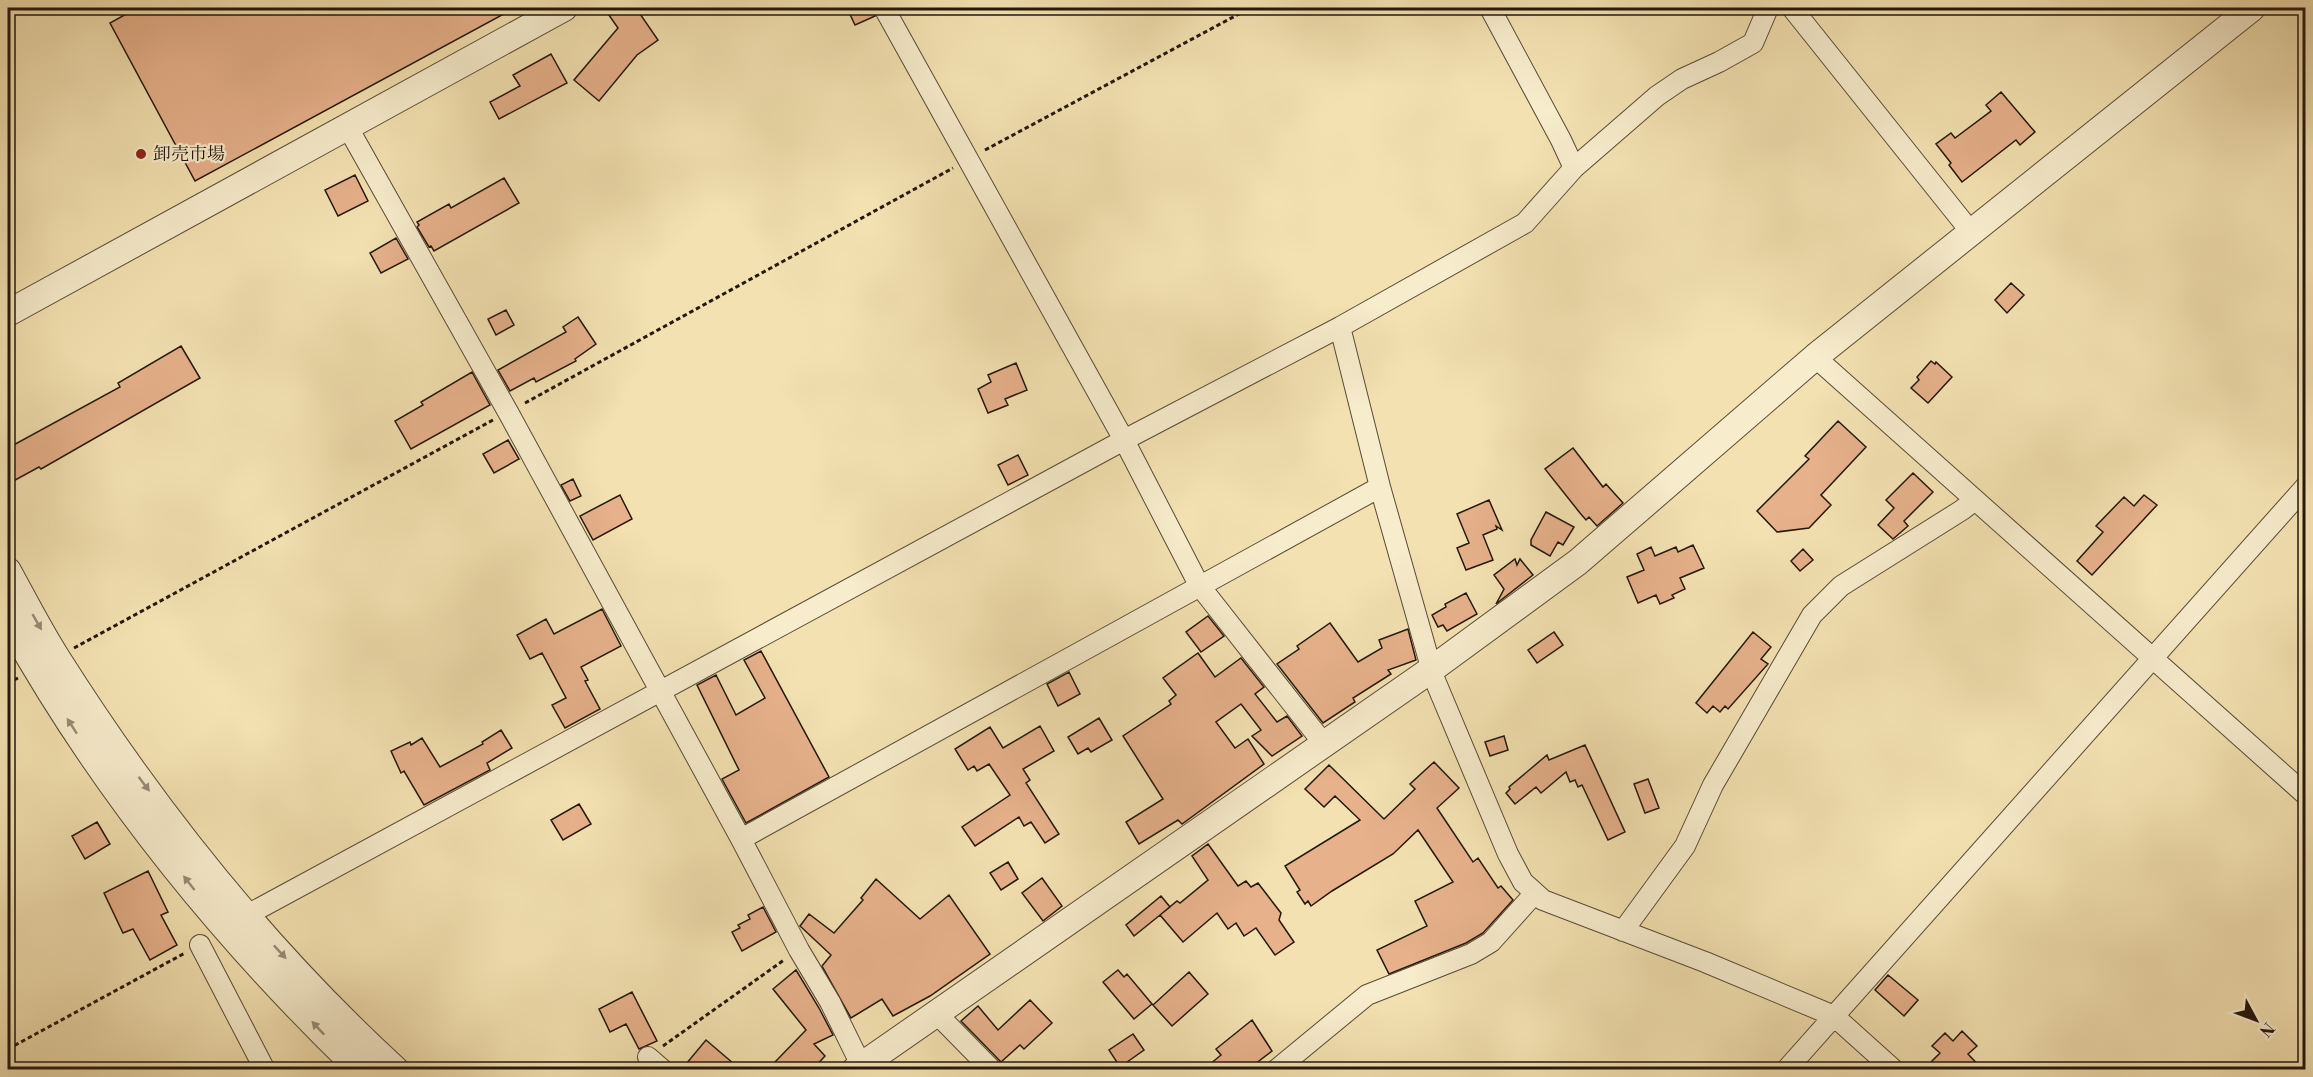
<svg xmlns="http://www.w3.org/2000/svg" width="2313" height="1077" font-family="'Libre Bodoni','Noto Serif JP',serif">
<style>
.building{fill:#e6b18b;stroke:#24170c;stroke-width:1.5}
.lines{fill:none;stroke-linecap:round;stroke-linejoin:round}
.minor-casing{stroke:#584a35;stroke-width:22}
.tertiary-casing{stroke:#584a35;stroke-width:28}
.path{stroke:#24170c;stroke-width:3;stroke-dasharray:4.5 3;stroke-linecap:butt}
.minor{stroke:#f7eccc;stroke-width:20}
.tertiary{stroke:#f7eccc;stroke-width:26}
.oneway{fill:#988c76}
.poi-dot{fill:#8f2418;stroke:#f7eccc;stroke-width:2}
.labels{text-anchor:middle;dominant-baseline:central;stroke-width:4.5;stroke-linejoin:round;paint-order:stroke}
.poi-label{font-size:18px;fill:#24170c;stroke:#f7eccc;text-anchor:start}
</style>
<rect width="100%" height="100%" fill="#f3e1b1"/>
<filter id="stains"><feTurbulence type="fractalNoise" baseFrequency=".00333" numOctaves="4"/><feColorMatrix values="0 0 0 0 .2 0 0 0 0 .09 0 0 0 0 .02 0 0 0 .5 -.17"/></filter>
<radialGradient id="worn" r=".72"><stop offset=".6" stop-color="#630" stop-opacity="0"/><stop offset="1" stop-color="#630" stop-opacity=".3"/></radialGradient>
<path class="building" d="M137 8H515L195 181 110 23Z
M604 8H636L658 40 637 55 599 101 574 80 618 28Z
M847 8H872L875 16 855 25Z
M551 54 567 83 499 119 490 102 520 86 513 75Z
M2001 92 2035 132 2020 145 2016 140 1962 182 1949 165 1951 163 1936 144 1951 133 1955 138 1991 111 1986 105Z
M355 175 368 201 338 216 325 190Z
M504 178 519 203 434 251 431 246 429 247 417 227 419 225 417 222 449 204 451 208Z
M396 238 408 259 381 273 370 253Z
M2011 283 2024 295 2007 313 1995 300Z
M506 310 514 325 496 335 488 319Z
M578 317 596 344 575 359 576 361 536 382 534 378 510 391 498 370 566 332 563 327Z
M181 346 200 378 41 469 39 467 8 484V448L120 387 118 383Z
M1931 361 1935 364 1936 362 1952 377 1928 403 1911 388 1919 380 1917 377Z
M1016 363 1027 390 1005 399 1008 405 988 413 978 389 991 382 988 375Z
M472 372 490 405 411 449 395 421 423 405 421 402Z
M1838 421 1866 447 1821 495 1831 505 1809 528 1777 532 1757 511 1809 459 1805 456Z
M508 440 519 459 494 473 483 454Z
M1573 448 1603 487 1606 484 1623 503 1597 526 1589 517 1586 520 1580 513 1545 469Z
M1018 455 1028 475 1008 485 998 465Z
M1913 473 1933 492 1904 521 1908 526 1893 539 1878 525 1894 508 1886 500Z
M573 479 581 496 570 501 561 485Z
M620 495 632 519 593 540 580 516Z
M2144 495 2157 505 2092 575 2077 561 2103 532 2096 526 2124 497 2134 506Z
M1489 500 1502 530 1496 526 1497 529 1483 535 1493 560 1466 570 1457 548 1469 543 1457 514Z
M1546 512 1574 527 1563 545 1558 542 1550 556 1531 545V540Z
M1693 545 1704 568 1680 578 1685 589 1672 595 1674 598 1660 604 1656 595 1638 603 1627 577 1644 570 1637 554 1651 547 1655 556 1676 547 1678 552Z
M1803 549 1813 560 1800 571 1791 561Z
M1515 559 1517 565 1520 559 1533 575 1496 604 1504 589 1494 575Z
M1466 593 1477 614 1447 631 1443 625 1438 627 1432 615 1446 607 1445 604Z
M602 609 621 646 581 667 588 680 585 681 600 709 565 728 552 705 566 698 542 653 530 659 517 635 546 619 554 634Z
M1208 616 1224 636 1201 652 1186 632Z
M1330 623 1358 662 1382 648 1379 640 1408 629 1416 660 1388 670 1391 674 1353 698 1355 702 1323 723 1277 664 1299 649 1297 646Z
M1554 632 1563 645 1537 663 1528 650Z
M1753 632 1771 647 1761 659 1768 664 1728 709 1725 706 1720 712 1713 706 1707 713 1696 703Z
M761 651 829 777 746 823 722 779 739 770 697 685 716 675 736 715 765 698 744 660Z
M1198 653 1215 677 1241 658 1264 687 1255 694 1277 722 1287 716 1302 736 1272 756 1252 736 1261 730 1241 704 1216 722 1235 748 1248 739 1264 764 1182 824 1178 820 1139 844 1126 822 1163 799 1123 736 1171 704 1169 701 1176 695 1163 678Z
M1069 672 1080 694 1058 706 1047 684Z
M1099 718 1112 740 1091 752 1088 748 1078 754 1068 737Z
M1040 726 1054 751 1023 769 1030 780 1026 783 1059 834 1045 843 1031 822 1024 826 1019 817 975 846 962 827 1010 795 989 764 977 771 974 766 968 770 955 749 990 727 1003 748Z
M501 730 512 748 487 763 490 770 424 805 404 771 401 773 391 751 410 742 411 745 422 738 440 767 483 744 482 742Z
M1504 736 1508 750 1490 756 1485 742Z
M1585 745 1625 832 1608 840 1582 785 1578 787 1575 780 1570 782 1566 772 1541 793 1536 787 1515 804 1506 793 1510 789 1509 787 1547 755 1549 760Z
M1434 762 1459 788 1437 808 1473 862 1478 858 1498 888 1501 886 1513 900 1483 933 1466 943 1389 974 1377 950 1427 926 1415 901 1453 882 1418 830 1393 854 1332 891 1311 906 1308 901 1305 904 1297 892 1300 890 1285 866 1360 820 1335 796 1324 807 1305 789 1329 765 1384 819 1415 789 1410 784Z
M1648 779 1659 808 1645 813 1634 784Z
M579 804 591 824 563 840 551 820Z
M97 822 110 844 85 859 72 836Z
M1208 844 1238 886 1246 881 1251 887 1258 883 1281 913 1279 920 1294 942 1275 955 1256 928 1244 936 1236 923 1228 929 1217 913 1183 942 1160 915 1177 901 1180 903 1208 880 1192 856Z
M1008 862 1018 879 1001 890 990 873Z
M148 871 168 912 161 915 177 945 150 960 133 929 123 933 104 893Z
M1042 878 1062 906 1043 921 1022 893Z
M876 879 920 919 949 895 990 954 930 996 893 1016 882 999 851 1018 822 966 831 955 800 926 809 914 834 933 863 900 861 898Z
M1161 896 1170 907 1134 936 1126 925Z
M763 907 776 932 742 951 732 932 740 928 738 925 750 919 748 915Z
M796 970 819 1008 833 1035 814 1044 825 1056 812 1070H782L775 1062 806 1030 773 989Z
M1118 970 1124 977 1127 974 1152 1004 1134 1019 1103 982Z
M1189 972 1208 994 1172 1026 1153 1005Z
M1888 975 1918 1000 1904 1016 1875 990Z
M632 992 657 1041 639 1049 626 1024 610 1032 599 1009Z
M1030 1000 1052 1023 1024 1049 1020 1045 1001 1062 961 1021 978 1006 998 1030Z
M1252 1020 1272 1051 1247 1070H1203L1221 1055 1216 1049Z
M1962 1031 1977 1046 1968 1054 1983 1070H1923L1940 1053 1932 1046 1945 1033 1953 1041Z
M1133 1034 1144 1050 1120 1067 1109 1050Z
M706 1040 741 1070H681Z"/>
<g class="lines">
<defs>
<path id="minor" d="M884 8 1124 440 1199 585 1324 744
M1490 8 1561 140 1574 168
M1792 8 1971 232
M347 126 508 412 741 839 799 950 830 1002 861 1065
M1340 327 1380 487 1434 678 1508 854 1523 882 1543 900 1705 962 1834 1016 1894 1070
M1815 357 2306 795
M741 839 1380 487
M236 921 1124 440 1340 327 1525 223 1574 168 1657 96 1682 79 1719 62 1753 43 1768 8
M1623 931 1685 846 1713 785 1812 615 1841 586 1962 510 1975 500
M200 945 265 1070
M937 1014 992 1070
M648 1057 663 1070
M1276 1070 1367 995 1471 954 1491 942 1534 894
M1786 1070 2306 486"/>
<path id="tertiary" d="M8 313 564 8
M8 571C24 600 39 630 57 658 152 808 265 950 396 1070
M8 620C100 786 223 938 360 1070
M855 1070 1432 669 1578 562 1815 357 2252 8"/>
</defs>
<use href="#minor" class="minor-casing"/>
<use href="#tertiary" class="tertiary-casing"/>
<path class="path" d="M985 150 1250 8
M525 403 953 168
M74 648 493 420
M8 683 18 678
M663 1046 784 960
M8 1049 185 953"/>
<use href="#minor" class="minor"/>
<use href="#tertiary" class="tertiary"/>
</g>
<defs><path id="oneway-solid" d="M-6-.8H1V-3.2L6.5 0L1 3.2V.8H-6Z" transform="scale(1.5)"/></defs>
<g class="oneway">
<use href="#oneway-solid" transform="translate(37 622) rotate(60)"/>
<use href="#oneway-solid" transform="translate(72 726) rotate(-123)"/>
<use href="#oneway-solid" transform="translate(144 784) rotate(53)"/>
<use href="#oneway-solid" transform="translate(189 883) rotate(-128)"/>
<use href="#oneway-solid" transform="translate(280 952) rotate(47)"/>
<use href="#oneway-solid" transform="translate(318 1028) rotate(-133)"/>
</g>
<circle class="poi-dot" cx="141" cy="154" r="6"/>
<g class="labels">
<g class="poi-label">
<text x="153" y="154">卸売市場</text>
</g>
</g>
<rect width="2313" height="1077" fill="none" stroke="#f3e1b1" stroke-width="30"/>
<rect x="9" y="9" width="2295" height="1059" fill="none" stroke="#24170c" stroke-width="3"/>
<rect x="15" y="15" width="2283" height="1047" fill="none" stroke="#24170c" stroke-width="1.5"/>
<g transform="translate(2256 1020) rotate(131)" stroke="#f7eccc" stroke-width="4.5" paint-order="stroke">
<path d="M0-4.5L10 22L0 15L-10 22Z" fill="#24170c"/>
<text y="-9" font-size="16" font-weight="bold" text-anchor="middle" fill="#24170c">N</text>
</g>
<rect width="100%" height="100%" filter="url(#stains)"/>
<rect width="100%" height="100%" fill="url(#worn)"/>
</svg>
